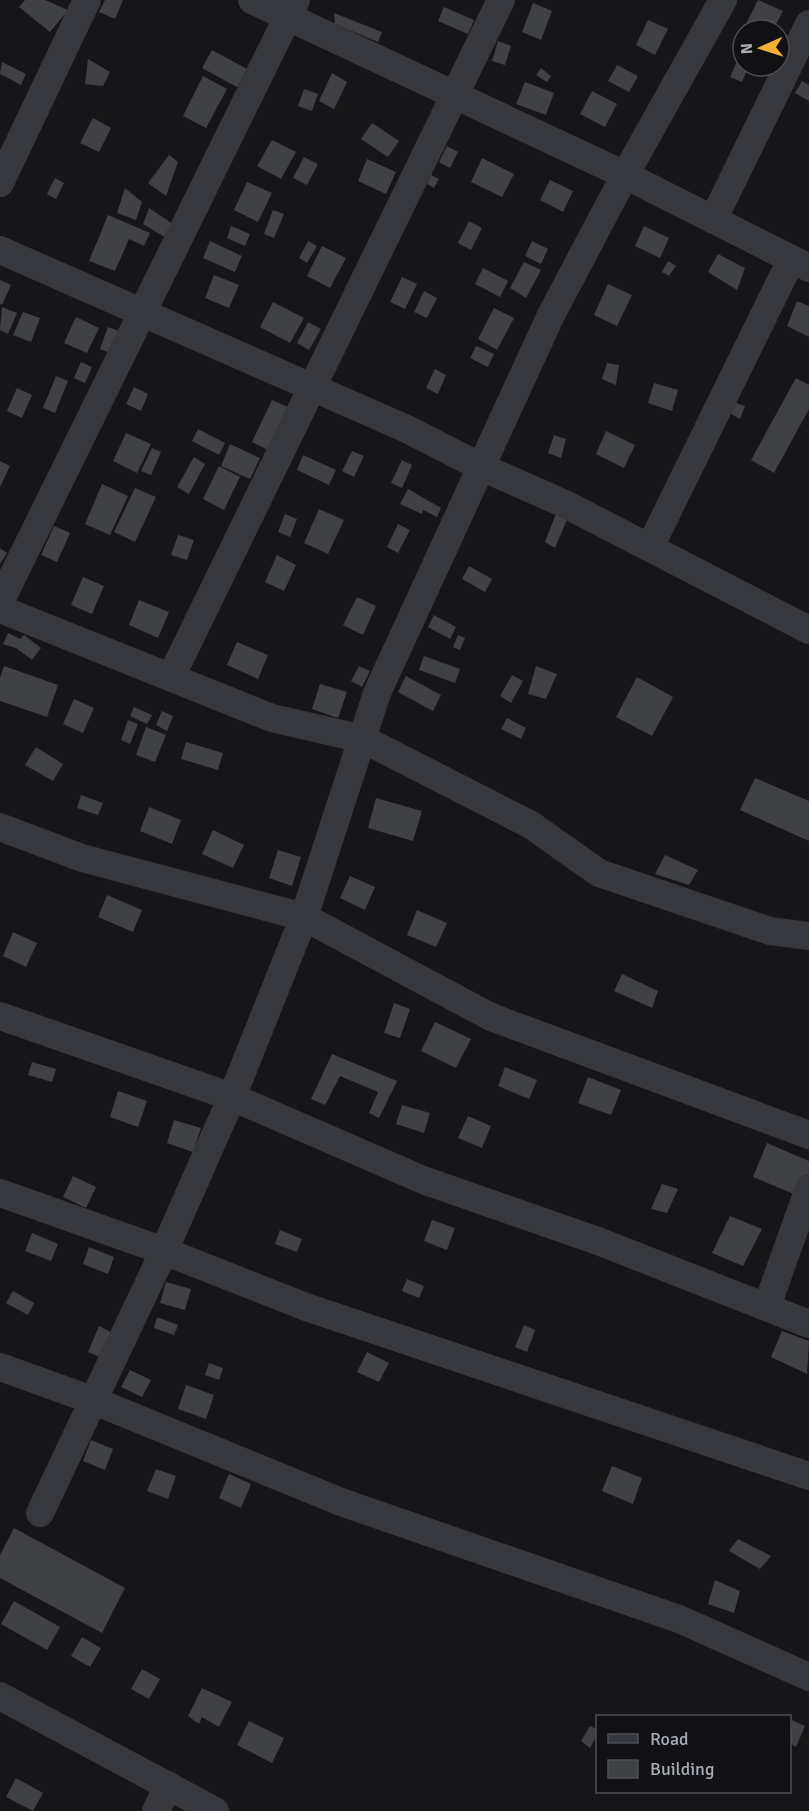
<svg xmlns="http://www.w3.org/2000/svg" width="809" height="1811" font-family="Signika,sans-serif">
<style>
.building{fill:#404145}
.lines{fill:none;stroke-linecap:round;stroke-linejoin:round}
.minor{stroke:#37383d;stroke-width:28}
</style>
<rect width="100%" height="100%" fill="#161618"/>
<path class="building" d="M25 0H45L68 10 50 32 19 7Z
M105 0H123L115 19 99 12Z
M758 0 783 11 773 30H743Z
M533 3 552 11 541 40 522 32Z
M444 7 474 20 468 34 438 21Z
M334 13 382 32 378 42 335 24Z
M648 20 668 29 655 55 636 45Z
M498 41 511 46 505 65 492 61Z
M212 50 247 69 237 87 202 68Z
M739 57 743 59V66H749L742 82 730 77Z
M88 59 110 72 103 86 85 84Z
M2 62 26 74 21 85 0 74Z
M617 65 638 76 629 92 608 81Z
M541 68 551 76 547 82 536 75Z
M332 73 347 82 334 109 319 101Z
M203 76 227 89 206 128 183 116Z
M802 81 809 85V101L795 93Z
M525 82 554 93 546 115 516 104Z
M304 89 318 94 312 111 298 106Z
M592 91 617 104 605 127 580 114Z
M93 118 111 128 99 152 80 143Z
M372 123 399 141 388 157 361 139Z
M272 140 296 152 281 179 257 166Z
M447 146 458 152 450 168 439 162Z
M169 155 178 162 166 196 148 183Z
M304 157 318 164 307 185 293 178Z
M482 158 514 174 502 197 471 182Z
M367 159 396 172 386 194 358 181Z
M431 175 439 179 434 188 427 184Z
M55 178 64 183 56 199 47 194Z
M550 180 573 191 563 212 540 200Z
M247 182 272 193 258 222 234 210Z
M125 188 142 202 136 220 117 213Z
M149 208 176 226 168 239 143 224Z
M273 210 284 214 274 238 264 234Z
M108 215 150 233 144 246 129 239 115 271 89 261Z
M469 221 482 228 471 250 458 243Z
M231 226 250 234 245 246 227 238Z
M644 226 669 238 660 258 635 246Z
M210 241 242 256 235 272 203 258Z
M308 241 317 246 307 263 299 258Z
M532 241 548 249 541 264 525 256Z
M322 246 346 258 330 288 307 276Z
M718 254 745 268 737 290 708 272Z
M668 261 676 266 669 276 662 272Z
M524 262 541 270 526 298 510 288Z
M483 268 508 281 500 297 475 284Z
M214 275 239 285 229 308 205 298Z
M402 277 417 284 405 309 390 302Z
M0 280 11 285 2 305 0 304Z
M608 284 632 295 617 326 594 315Z
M424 291 437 298 427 318 414 312Z
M797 301 809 306V337L787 326Z
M273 302 304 318 290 343 260 327Z
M2 307 17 313 8 334 0 330Z
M494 308 514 318 497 350 478 339Z
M23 312 40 318 31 342 13 335Z
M76 317 99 328 87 353 64 343Z
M308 322 321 329 309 350 297 343Z
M108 327 119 331 110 353 100 349Z
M476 346 494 354 488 367 470 358Z
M81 362 92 367 85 383 74 378Z
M607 363 619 365 616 385 602 379Z
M435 369 446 375 438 394 426 388Z
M56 376 68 381 55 413 43 408Z
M796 378 809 385V409L774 473 751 460Z
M654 383 678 390 672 411 648 403Z
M134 387 148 394 141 411 126 404Z
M17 388 32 395 22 418 7 411Z
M272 400 288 407 268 450 252 442Z
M736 403 745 406 740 419 731 414Z
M198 429 225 443 219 455 192 441Z
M606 431 635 445 624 468 596 454Z
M126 433 151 444 137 473 113 461Z
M554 435 566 439 561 458 548 453Z
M230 444 260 458 250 479 221 466Z
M152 448 161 452 151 475 141 471Z
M352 451 364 456 354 477 342 471Z
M303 455 336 470 329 485 297 470Z
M194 457 205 464 189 494 177 487Z
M402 460 412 465 402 488 391 483Z
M0 461 10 466 0 487Z
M219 466 240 477 224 510 203 499Z
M102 484 128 496 110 535 85 524Z
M135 488 156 497 135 542 114 532Z
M408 489 441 508 437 517 423 510 422 514 400 504Z
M319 509 344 520 328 554 304 543Z
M557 511 569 515 555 548 545 542Z
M285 514 297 519 290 537 278 532Z
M398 524 410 530 398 553 387 547Z
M54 526 70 533 57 562 41 555Z
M178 535 194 540 187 560 171 555Z
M0 548 7 553 0 564Z
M277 555 296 565 284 591 265 582Z
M469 566 492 579 485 592 462 579Z
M83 577 104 586 92 614 71 605Z
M357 597 376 606 363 635 343 625Z
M139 600 169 612 158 638 129 625Z
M434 615 456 627 450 639 428 627Z
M8 633 20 639 24 635 41 648 32 660 16 648 3 644Z
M458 635 465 638 460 650 453 647Z
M237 642 268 655 258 679 227 665Z
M424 656 460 669 455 683 419 670Z
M4 666 58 685 47 717 0 701V678Z
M359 666 370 671 362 687 351 681Z
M536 666 557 674 546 699 528 694Z
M512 675 523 681 511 703 500 696Z
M406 676 441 695 433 711 398 692Z
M637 677 673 697 652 736 616 717Z
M320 684 347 692 338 718 312 709Z
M74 699 94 708 83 733 63 724Z
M134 707 152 715 147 724 130 716Z
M162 711 173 716 167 731 156 725Z
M507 718 526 728 521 739 501 729Z
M128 720 138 724 130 744 121 740Z
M146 727 166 735 155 762 136 755Z
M186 742 223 753 218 770 181 759Z
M36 747 63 764 53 781 25 765Z
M755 778 809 801V841L740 810Z
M81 795 103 803 98 815 77 808Z
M376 798 422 811 413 841 368 828Z
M149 807 181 820 172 844 140 831Z
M213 830 244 845 233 868 202 854Z
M278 850 301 857 292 886 269 878Z
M665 855 698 870 689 885 655 874Z
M350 876 375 887 365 910 340 898Z
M107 895 142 910 133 932 98 917Z
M417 910 447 923 436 947 407 935Z
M13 932 37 943 26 967 3 956Z
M622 974 658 991 652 1008 614 991Z
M394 1003 410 1009 400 1038 384 1033Z
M435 1022 471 1039 456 1068 421 1051Z
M332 1054 397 1081 379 1118 369 1113 378 1092 340 1076 325 1105 311 1099Z
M32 1062 56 1069 52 1082 28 1075Z
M505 1067 537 1080 529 1099 498 1086Z
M588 1077 621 1090 611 1115 578 1103Z
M118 1091 147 1101 138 1127 110 1117Z
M402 1105 430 1113 424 1133 396 1124Z
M468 1116 491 1126 482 1148 458 1138Z
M174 1120 201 1128 193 1152 167 1143Z
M767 1143 809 1161V1177L801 1197 753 1177Z
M73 1176 96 1187 86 1208 63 1197Z
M662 1184 678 1189 667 1213 651 1209Z
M730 1216 762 1229 743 1266 712 1253Z
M432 1220 455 1228 447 1250 424 1241Z
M280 1230 302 1239 297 1252 275 1244Z
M32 1233 58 1244 51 1261 25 1251Z
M89 1247 114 1257 108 1274 83 1264Z
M407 1279 424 1286 419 1298 402 1291Z
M166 1282 191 1289 185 1310 160 1303Z
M13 1291 34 1303 28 1315 6 1303Z
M157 1317 178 1325 174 1335 154 1328Z
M524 1325 535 1330 527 1352 515 1347Z
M99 1326 113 1333 102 1358 88 1352Z
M782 1331 809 1341 807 1374 771 1357Z
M367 1352 389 1363 379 1382 357 1372Z
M209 1363 223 1368 219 1380 205 1375Z
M130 1370 151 1380 142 1397 121 1387Z
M186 1385 214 1395 206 1419 178 1409Z
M91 1440 113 1449 105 1470 83 1461Z
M612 1466 642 1478 633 1504 602 1491Z
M156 1469 176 1476 168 1499 147 1491Z
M229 1474 251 1484 241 1508 219 1498Z
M14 1528 125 1588 102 1633 0 1578V1555Z
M738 1539 771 1556 760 1569 729 1551Z
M715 1580 740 1591 734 1613 708 1604Z
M14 1601 60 1627 47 1650 1 1624Z
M82 1637 101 1648 90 1667 71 1656Z
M142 1669 160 1679 149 1699 131 1689Z
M202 1688 232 1702 219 1727 202 1717 199 1724 188 1716Z
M792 1720 805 1726 796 1747 790 1743Z
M249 1721 284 1738 272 1763 237 1745Z
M590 1726 598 1730V1733L590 1748 581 1741Z
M16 1778 43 1793 33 1811 6 1797Z"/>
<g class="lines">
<path class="minor" d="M252 0 625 175 809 268
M0 183 87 0
M713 220 809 24
M0 250 407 429 481 467 565 504 809 630
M650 547 791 260
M0 602 296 0
M0 609 272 718 363 739 531 825 599 873 770 931 809 936
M171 677 501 0
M0 827 82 858 304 917 491 1017 809 1135
M0 1016 232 1097 423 1180 598 1241 809 1324
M0 1193 164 1251 306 1307 809 1476
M767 1306 809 1188
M0 1367 92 1400 341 1502 679 1619 809 1677
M40 1513 164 1251 232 1097 304 917 377 693 551 315 625 175 723 0
M0 1696 215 1811
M156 1811 168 1785"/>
</g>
<rect x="596" y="1715" width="195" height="78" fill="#111113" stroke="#4d4f55" stroke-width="1.5"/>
<rect x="608" y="1734" width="30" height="9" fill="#37383d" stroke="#4d4f55" stroke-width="1.5"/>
<text x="650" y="1745" font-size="18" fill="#a8adb8">Road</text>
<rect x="608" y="1760" width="30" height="18" fill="#404145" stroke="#4d4f55" stroke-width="1.5"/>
<text x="650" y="1775" font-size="18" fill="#a8adb8">Building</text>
<g transform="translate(761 48) rotate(267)"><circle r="28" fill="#111113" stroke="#4d4f55" stroke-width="1.5"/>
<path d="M0-4.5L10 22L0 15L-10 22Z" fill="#f2b134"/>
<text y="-9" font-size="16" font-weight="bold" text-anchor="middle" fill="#a8adb8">N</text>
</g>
</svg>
